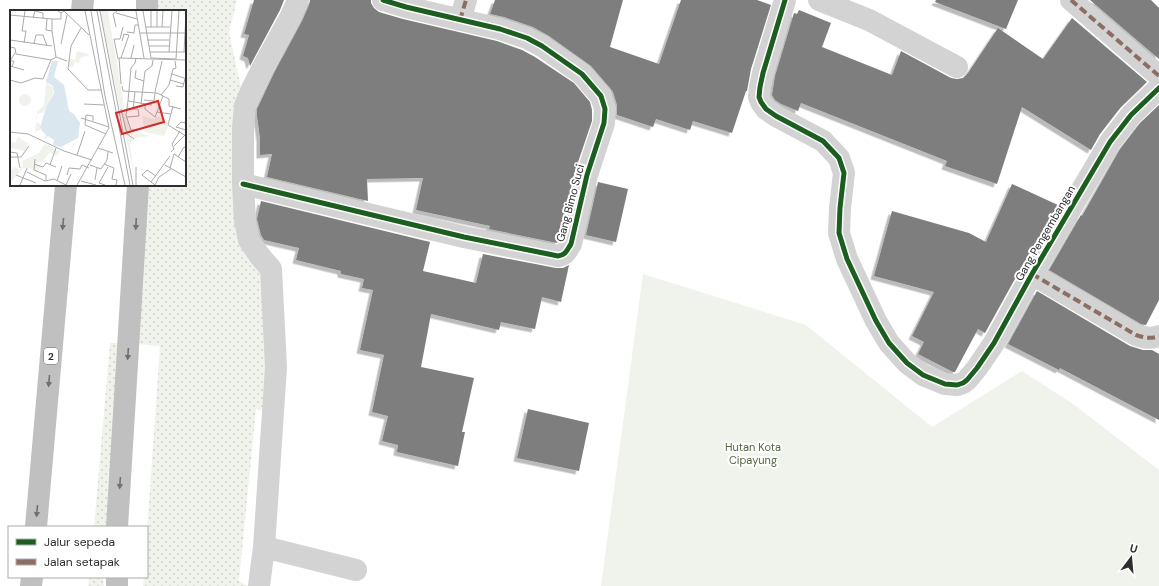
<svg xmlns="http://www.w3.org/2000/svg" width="1159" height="586" font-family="'DM Sans',sans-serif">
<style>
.grass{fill:url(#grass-dots)}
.park{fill:#f0f3ec}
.building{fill:#7e7e7e;filter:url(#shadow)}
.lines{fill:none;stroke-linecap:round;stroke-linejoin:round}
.minor{stroke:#d3d3d3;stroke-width:22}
.highway{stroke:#c0c0c0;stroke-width:22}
.quiet{stroke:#8d6e63;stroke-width:4;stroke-dasharray:8 4;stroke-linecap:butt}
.cycleway-casing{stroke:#fff;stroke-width:8}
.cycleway{stroke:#1b5e20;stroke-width:5}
.oneway{fill:#707070}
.labels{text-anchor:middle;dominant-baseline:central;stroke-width:4;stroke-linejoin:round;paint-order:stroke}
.shield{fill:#fff;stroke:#6d6d6d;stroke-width:1}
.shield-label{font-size:10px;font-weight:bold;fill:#2e2e2e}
.street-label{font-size:11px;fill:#2e2e2e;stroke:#fff}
.park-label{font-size:11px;fill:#52653f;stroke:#fff}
.inset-road{fill:none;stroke:#ababab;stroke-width:1}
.view{fill:#d62828;fill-opacity:0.15;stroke:#d62828;stroke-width:2}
.inset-edge{fill:none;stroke:#2e2e2e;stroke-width:2}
</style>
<defs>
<pattern id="grass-dots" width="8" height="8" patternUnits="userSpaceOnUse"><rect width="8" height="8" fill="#f0f3ec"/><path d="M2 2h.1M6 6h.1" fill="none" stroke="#ced1cb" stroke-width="1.8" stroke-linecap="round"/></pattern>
<filter id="shadow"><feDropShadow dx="-3.5" dy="3.5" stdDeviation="0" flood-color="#0004"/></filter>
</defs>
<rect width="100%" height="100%" fill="#fff"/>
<path class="grass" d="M147 0H237L229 32 245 106 273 413 256 409 239 581 248 586H143L144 577H147V532L160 346 126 343 135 185H185V11H146Z
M110 343H121L106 527H94Z
M89 577H103L104 586H88Z"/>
<path class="park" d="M643 274 806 325 932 427 1022 371 1073 404 1159 470V586H601Z"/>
<path class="building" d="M254 0H284L280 10 250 66 248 58 243 56 249 35 244 34Z
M310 0H371V3L374 8 379 12 403 19 497 41 522 50 535 57 574 83 590 102 592 110V121L575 171 559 239 557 243 489 229 490 226 416 210 423 178 367 179 368 201 267 177 272 154 260 155V138L257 116V109L275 71 302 21 309 5Z
M495 0H623L610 47 659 64 681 0H757L771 5 751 69 747 91H746L732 133 693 121 690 130 656 119 653 127 617 115V105L613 92 610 88 591 66 549 36 533 27 504 17 490 14Z
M936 0H1018L1006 29 935 2Z
M1090 0H1151L1159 8V59Z
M799 10 831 23 822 47 892 75 901 51 951 78 957 79 963 78 968 73 998 28 1043 59 1072 18 1147 82 1121 107 1100 134 1091 150 1022 107 997 184 945 166 947 161 801 103 798 111 781 104 775 100 772 95 775 76 794 13 797 14Z
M1159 105V300L1146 325 1141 324 1049 270 1081 215 1082 216 1120 149 1140 123Z
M598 182 628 189 616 242 586 235Z
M1012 184 1058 205 1021 268 985 333 978 329 955 372H953L918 354 924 342 912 336 934 292 874 276 892 211 969 233 986 242Z
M261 201 430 242 423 271 476 283 483 254 556 268H563L569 265 561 302 542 297 535 329 501 322 499 330 431 314 421 367 474 378 462 432H465L458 466 397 452 398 445 382 441 388 416 372 412 384 355 360 350 373 290 362 288 364 279 341 274V271L296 260 299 248 264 240 261 235 257 219Z
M1037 291 1130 346 1143 350H1152L1159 354V420L1060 368 1059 370 1008 344Z
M528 409 589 423 579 471 517 458Z"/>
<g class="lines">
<path class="minor" d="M298 0 291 16 264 65 252 89 245 106 243 128V184L245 221 249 240 259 255 271 269 276 367 264 547 356 570
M785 0 763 73 760 87 759 97 761 102 766 109 776 116 823 141 839 158 844 173 840 208 839 233 847 259 876 321 889 343 907 363 923 375 945 384 957 385 963 383 967 380 977 368 994 343 1032 274 1110 142 1131 115 1159 88
M819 0 869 20 957 67
M1071 0 1159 76
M460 20 466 0
M243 184 464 237 558 256C566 255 567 250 571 244L587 175 604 123 605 109 601 96 582 74 542 46 527 38 500 29 406 7 383 0
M1032 274 1136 335C1145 338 1151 339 1159 336
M259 586 264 547"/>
<path class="highway" d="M82 11 83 0
M147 11V0
M36 527 66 185
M117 527 138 185
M117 577V586
M31 586 32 577"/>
<path class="quiet" d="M1071 0 1159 76
M460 20 466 0
M1032 274 1136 335C1145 338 1151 339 1159 336"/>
<defs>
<path id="cycleway" d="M785 0 763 73 760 87 759 97 761 102 766 109 776 116 823 141 839 158 844 173 840 208 839 233 847 259 876 321 889 343 907 363 923 375 945 384 957 385 963 383 967 380 977 368 994 343 1032 274 1110 142 1131 115 1159 88
M243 184 464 237 558 256C566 255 567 250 571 244L587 175 604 123 605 109 601 96 582 74 542 46 527 38 500 29 406 7 383 0"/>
</defs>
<use href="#cycleway" class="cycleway-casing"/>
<use href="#cycleway" class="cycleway"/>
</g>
<defs><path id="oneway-solid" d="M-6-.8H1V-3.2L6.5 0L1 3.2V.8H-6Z"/></defs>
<g class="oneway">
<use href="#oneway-solid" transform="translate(63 224) rotate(95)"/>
<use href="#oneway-solid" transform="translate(136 224) rotate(93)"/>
<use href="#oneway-solid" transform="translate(128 354) rotate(94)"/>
<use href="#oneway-solid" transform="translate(49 381) rotate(95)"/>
<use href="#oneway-solid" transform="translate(120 483) rotate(94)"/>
<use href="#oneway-solid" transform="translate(37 511) rotate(95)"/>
</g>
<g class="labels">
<rect class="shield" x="44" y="348" width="14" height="16" rx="3"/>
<g class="shield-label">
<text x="51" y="356">2</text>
</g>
<g class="street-label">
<text transform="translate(570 203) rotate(-75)">Gang Bimo Suci</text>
<text transform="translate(1045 233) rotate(-60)">Gang Pengembangan</text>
</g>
<g class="park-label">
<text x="753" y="447">Hutan Kota<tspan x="753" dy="13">Cipayung</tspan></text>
</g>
</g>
<g transform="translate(10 10)">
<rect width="176" height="176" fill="#fff"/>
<path d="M90 1H98L115 102 121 121 141 126 124 128 116 123 123 129 120 134 124 166ZM67 41 79 44 78 46 71 47 69 53 65 52 63 57H58L59 48 65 50ZM8 127 19 134 15 141 0 138 2 131 5 133ZM35 134 46 139V141L50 140 49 144 46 146 40 142 32 152H28L27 155 33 159 29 158 27 163 20 158H13L0 173V160L5 157 9 160 13 156 12 151 29 143Z" fill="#f0f3ec"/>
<path d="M9 90a6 6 0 1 1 12 0a6 6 0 1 1-12 0ZM132 106 144 109 147 106 157 109 158 117 154 126 135 122Z" fill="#f0f3ec"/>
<path d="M36 73 43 77V83L33 103H28L26 112 30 114V120L26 121 25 124 27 102 34 95Z" fill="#f0f3ec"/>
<path d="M42 51H48L44 67 54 75 59 101 64 104 70 113 68 128 51 137 43 135 44 130 38 126 34 130 36 125 30 118 36 97 44 83 43 76 36 72Z" fill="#dae7ef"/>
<path class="inset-road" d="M48 1 51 3 54 1 79 25M81 1 95 86 115 175M87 1 120 175M90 1 123 175M126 1 134 48M133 1 141 48 166 49M106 3 127 9M0 5 42 9M23 8 25 1 33 3V9M37 9 36 20 42 21 46 47M106 17 103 4 107 1M136 17H160M141 17V1M147 17V1M152 17 153 1M71 18 61 36 58 59 78 80H91M12 21 15 1M12 21H16L14 33M42 21V9H51V3M117 22 124 23 125 15H128M130 23H176M0 30 42 36M137 30H159M24 34 26 25H33L37 36M51 34 57 5M139 36H159M0 37 5 38 6 44 41 50M140 42H176M159 42 162 1M174 42 176 5M111 48 119 25 114 24 112 31M121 48 124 35M108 49 104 29H110L113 17M166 49 169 1M0 56 14 60M2 57 4 51H0L5 43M126 60 125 68 134 71M162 64 174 68M0 70 11 73 25 68 33 69 41 50 46 47 57 51M160 70 174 74M111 74 109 48 176 50M112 76 113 81 147 83 159 89V96L171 99M166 76 173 77 176 64M145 82 152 51M151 85 159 75 163 59 166 58 165 51M134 90 144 91 145 83M118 91 121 58 125 53 126 48M74 94 94 95M131 94 135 61 142 56 143 50M135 95V99L145 107 153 86M163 96 158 115 176 126M111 99 117 124 124 129M117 99H128L129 106 117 107M123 99 125 82M147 102 161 104M71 108 99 117M83 111V106L76 105 75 115 96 124M176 113 171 112 166 117 176 120M125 120H121L116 105 118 91 142 95M0 122 18 124 54 141 82 150M164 136 175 125M88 138 103 143M0 142 7 143 10 158M161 142 164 139 162 134 170 121M67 145 75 121M0 147H11L19 136M168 147 174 137 176 138M25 149 24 160 36 165V170M24 154 33 157 36 153 46 157M94 154 104 158 102 169 107 170 106 175M40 155 46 138M80 155 91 159 97 150 98 142M155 155 176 167M126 157V175M160 158 164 144 176 152M17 162 35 171 44 169 56 175M6 165 26 173M57 165 59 158 70 159 72 155 79 158M85 170 87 158M47 171 52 156M71 171 86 175M141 172 132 165 137 160 146 166M10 175 17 158M56 175 61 164M67 175 99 118 75 1M95 175 89 173 98 157M145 175 141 172 160 146M145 175 149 167 161 159"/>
<path class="view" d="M148 91 154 112 112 124 106 103Z"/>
<rect width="176" height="176" class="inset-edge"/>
</g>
<rect x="8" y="526" width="140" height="52" fill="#ffffff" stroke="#ababab"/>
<rect x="16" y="539" width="20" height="6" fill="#1b5e20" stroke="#ababab"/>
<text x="44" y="546" font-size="12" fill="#2e2e2e">Jalur sepeda</text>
<rect x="16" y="559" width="20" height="6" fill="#8d6e63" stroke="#ababab"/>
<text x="44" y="566" font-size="12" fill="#2e2e2e">Jalan setapak</text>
<g transform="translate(1131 558) rotate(16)" stroke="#ffffff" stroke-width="3" paint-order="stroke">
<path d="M0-3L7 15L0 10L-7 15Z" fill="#2e2e2e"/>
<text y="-6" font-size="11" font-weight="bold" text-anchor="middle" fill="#2e2e2e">U</text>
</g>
</svg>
